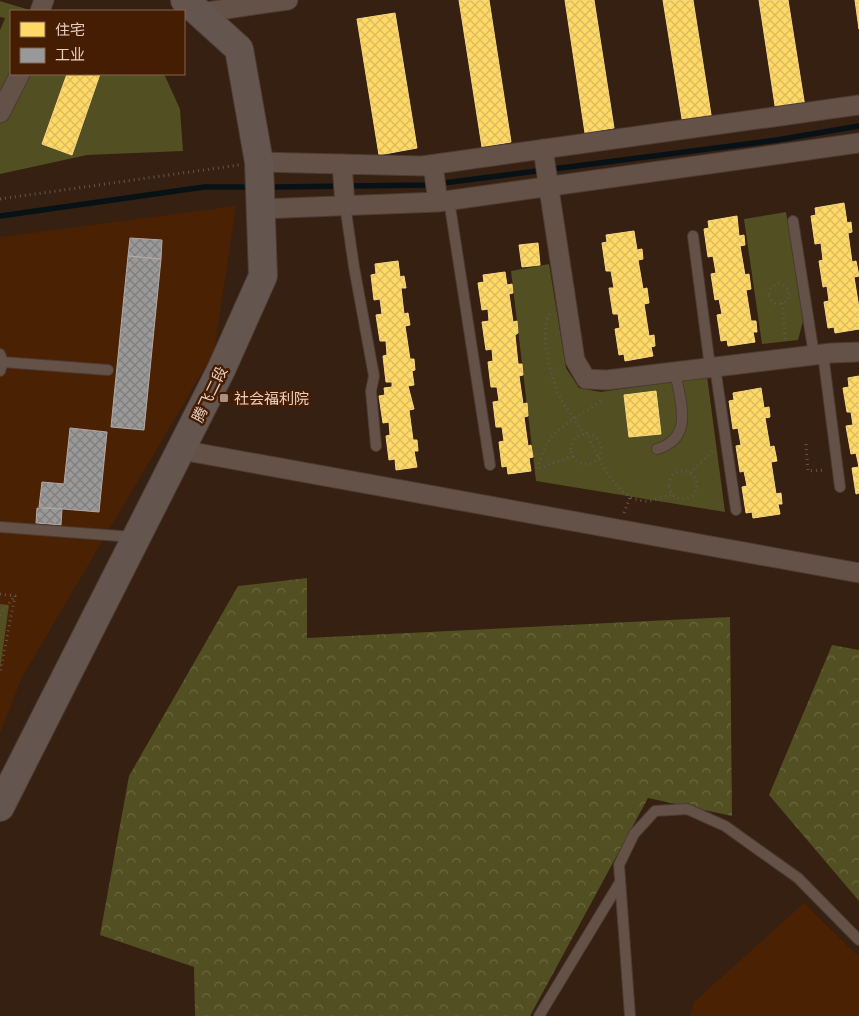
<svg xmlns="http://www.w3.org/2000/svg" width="859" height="1016" font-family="Commissioner,'Noto Sans SC',sans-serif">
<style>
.built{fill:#4b2104}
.green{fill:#524f22}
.forest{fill:url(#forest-crowns)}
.homes{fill:url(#homes-cross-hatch);stroke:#f8d681}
.industry{fill:url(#industry-cross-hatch);stroke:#b1a9a5}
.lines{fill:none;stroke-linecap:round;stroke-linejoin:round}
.stream{stroke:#081116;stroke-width:5.5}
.lane-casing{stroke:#4c3b32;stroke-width:12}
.street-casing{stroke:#4c3b32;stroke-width:21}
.secondary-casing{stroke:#4c3b32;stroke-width:30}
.path{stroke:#65564d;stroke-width:3;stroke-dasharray:1 4;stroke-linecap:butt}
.lane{stroke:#645248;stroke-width:10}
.street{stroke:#645248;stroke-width:19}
.secondary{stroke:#65554f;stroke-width:28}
.poi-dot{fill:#aa9183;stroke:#441d03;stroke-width:2}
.labels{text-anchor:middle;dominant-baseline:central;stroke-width:5;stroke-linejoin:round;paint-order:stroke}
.street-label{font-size:15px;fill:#e9cec0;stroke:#441d03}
.poi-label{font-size:15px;fill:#e9cec0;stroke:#441d03;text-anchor:start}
</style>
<defs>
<pattern id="forest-crowns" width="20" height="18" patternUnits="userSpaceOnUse" patternTransform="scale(1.25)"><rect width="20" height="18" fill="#524f22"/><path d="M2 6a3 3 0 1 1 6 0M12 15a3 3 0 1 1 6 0" fill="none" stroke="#6b6740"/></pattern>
<pattern id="homes-cross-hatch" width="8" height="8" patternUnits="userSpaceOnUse" patternTransform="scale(1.25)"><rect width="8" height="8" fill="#ffd966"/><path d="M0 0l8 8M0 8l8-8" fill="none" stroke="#daba5d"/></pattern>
<pattern id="industry-cross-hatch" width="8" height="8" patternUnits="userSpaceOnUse" patternTransform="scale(1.25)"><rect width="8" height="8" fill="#999"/><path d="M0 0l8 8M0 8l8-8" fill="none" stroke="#807e7c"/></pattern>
</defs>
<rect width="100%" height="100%" fill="#352012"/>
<path class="built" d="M236 206 214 352 22 677 0 733V237Z
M804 903 859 957V1016H690L694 1002Z"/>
<path class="green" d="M0 1 33 11H11V74H164L180 109 183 151 87 155 0 174V30L5 18 0 17Z
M786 212 803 321 798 340 762 344 744 219Z
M549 264 566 368 579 388 601 392 707 376 725 512 536 481 511 271Z
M0 604 9 605 0 669Z"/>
<path class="forest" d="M307 578V638L730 617 732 816 648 798 530 1016H195L194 967 100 935 129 776 238 586Z
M832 645 859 650V901L769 795Z"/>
<path class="homes" d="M459 0H489L511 142 482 147Z
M565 0H594L614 128 585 133Z
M663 0H693L712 121 683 125Z
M759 0H788L805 107 776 112Z
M855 0H859V29Z
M395 13 417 148 379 155 357 19Z
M67 74H100L72 155 42 144Z
M844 203 847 223 851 222 852 232 848 233 852 262 856 261 859 276 854 277 859 308V329L835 333 834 327 828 328 824 302 829 301 827 286 823 287 819 261 823 260 821 243 815 244 811 216 816 215 815 208Z
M737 216 739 236 744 235 745 245 740 246 745 275 749 274 751 289 746 290 751 321H756L757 332H753L755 342 728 346 727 340 721 341 717 315 722 314 719 299 715 300 711 274 716 273 713 256 708 257 704 229 709 228 708 221Z
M634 231 637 250 642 249 643 259 638 260 643 289 647 288 649 303 644 304 649 336 654 335 655 346 651 347 653 356 625 361 624 354 619 355 615 329 620 328 618 314H613L609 288H614L611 271H606L602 243 607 242 606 235Z
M538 243 540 265 522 267 519 245Z
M398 261 400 277 404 276 406 288H401L404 314 408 313 410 325 405 326 410 359H414L415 370 412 371 414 385 408 386 414 409 409 410 413 440H417L418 451H414L417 467 396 470 395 459 389 460 386 436 390 435 389 422 383 423 379 396 385 395 384 388 392 387V382H386L383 356 387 355 386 341H380L376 315 382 314 380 299 374 300 371 275 376 274 375 264Z
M505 272 507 285 512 284 513 293 509 294 513 322 517 321 518 333 515 335 518 364H522L523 375 519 376 523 404 527 403 528 416 524 417 528 446 531 445 533 457 529 458 531 471 508 474 507 466 502 467 499 442 504 441 502 427H496L493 402 499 401 497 387H491L488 362 493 361 492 349 486 350 482 322 489 321 488 309 482 310 478 283 484 282 483 275Z
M859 376V493L856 494 852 468 859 467 856 453 851 454 846 426 853 425 851 412H847L843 388 849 387 848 378Z
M761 388 764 408 769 407 770 417 765 418 770 447 774 446 777 461 771 462 776 494 781 493 782 504H778L780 514 753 518 752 512 746 513 742 487 747 486 744 471 740 472 736 446 741 445 738 428 733 429 729 401 734 400 733 393Z
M656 391 661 434 629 437 624 395Z"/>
<path class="industry" d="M130 238 162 240 161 259 128 256Z
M128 256 161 259 144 430 111 427Z
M70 428 107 432 99 512 39 507 42 482 64 484Z
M37 508 62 509 61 525 36 523Z"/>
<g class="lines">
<path class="stream" d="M276 187 428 185 777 140 859 126
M0 216 204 187H244"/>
<defs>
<path id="lane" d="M449 200 490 465
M345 205 354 267 374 376 371 391 376 446
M793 221 814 355
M693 236 710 367
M0 354 3 362 0 371
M823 354 840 487
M3 362 108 370
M715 367 736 510
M657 449C695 438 680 401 675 371
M0 527 133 537
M539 1016 620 882
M630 1016 619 865 634 834 655 811 687 809 725 826 798 878 859 940"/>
<path id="street" d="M40 11 44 0
M199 13 288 0
M0 113 20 74
M543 149 575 360 586 379 607 380 831 353 859 352
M259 162 422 166 859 105
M342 164 345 205
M433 165 438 202
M261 209 438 202 859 143
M181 450 859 573"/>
<path id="secondary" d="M0 807 221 370 263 276 259 162 239 49 185 0"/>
</defs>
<use href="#lane" class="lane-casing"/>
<use href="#street" class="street-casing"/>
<use href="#secondary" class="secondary-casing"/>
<path class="path" d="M0 199 239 165
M769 294a10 10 0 1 1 20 0a10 10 0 1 1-20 0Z
M782 303 786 342
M550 314C538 332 552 383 562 401 568 411 575 420 582 430L586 433C599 457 614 500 646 501 654 501 665 496 673 494
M571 449a15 15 0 1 1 30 0a15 15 0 1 1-30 0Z
M806 444 808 471 825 470
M573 456 536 469C540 460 543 451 547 443 555 428 589 410 604 399
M669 485a14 14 0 1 1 28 0a14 14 0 1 1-28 0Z
M690 473 715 449
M624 513 630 497
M0 594 15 596 0 673
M0 615 13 598"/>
<use href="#lane" class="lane"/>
<use href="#street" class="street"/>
<use href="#secondary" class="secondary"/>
</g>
<rect class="poi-dot" x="219" y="393" width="10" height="10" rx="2.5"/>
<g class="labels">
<g class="street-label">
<text transform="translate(209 394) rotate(-64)">腾飞二段</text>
</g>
<g class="poi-label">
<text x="234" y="398">社会福利院</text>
</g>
</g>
<rect x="10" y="10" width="175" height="65" fill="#441d03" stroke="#86644f"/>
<rect x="20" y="22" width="25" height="15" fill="#ffd966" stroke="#86644f"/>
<text x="55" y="35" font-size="15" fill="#e9cec0">住宅</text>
<rect x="20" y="48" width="25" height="15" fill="#999999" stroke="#86644f"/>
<text x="55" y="60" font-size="15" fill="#e9cec0">工业</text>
</svg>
